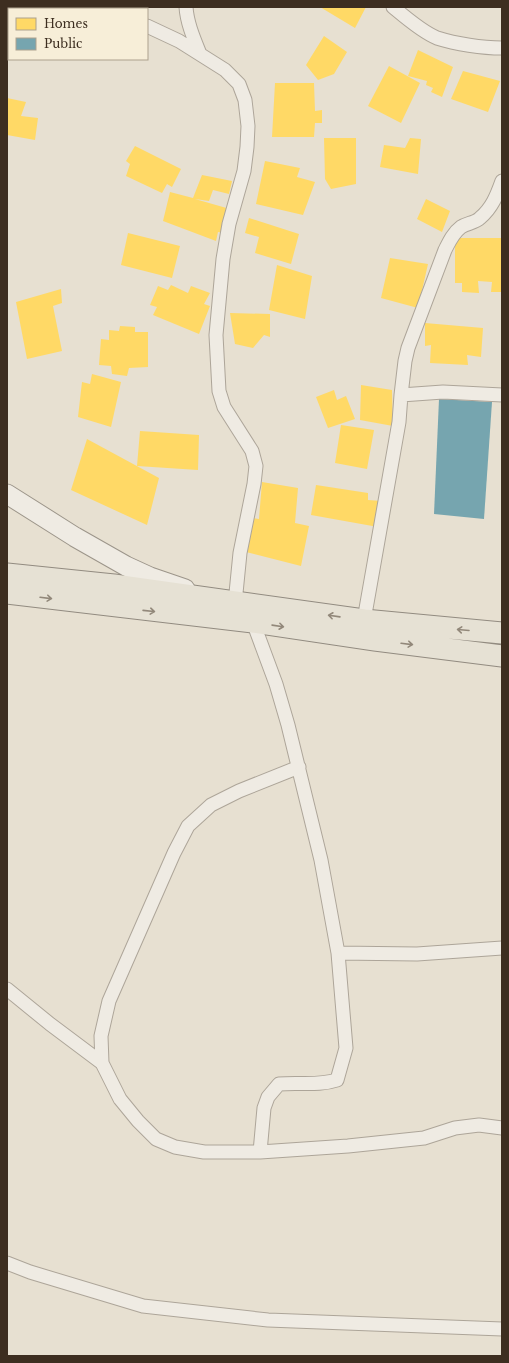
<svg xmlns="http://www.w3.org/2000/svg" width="509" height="1363" font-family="'Libre Baskerville',serif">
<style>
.homes{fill:#ffd966}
.public{fill:#76a5af}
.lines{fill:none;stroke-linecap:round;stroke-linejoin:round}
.street-casing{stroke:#ada599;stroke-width:15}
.secondary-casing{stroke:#9c958a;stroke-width:21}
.primary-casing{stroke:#928b80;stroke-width:23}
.street{stroke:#efebe3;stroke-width:13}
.secondary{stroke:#efebe3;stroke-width:19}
.primary{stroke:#e6e1d4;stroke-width:21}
.oneway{stroke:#92887a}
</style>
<rect width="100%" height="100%" fill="#e7e0d1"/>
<path class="homes" d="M320 7H366L355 28Z
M324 36 347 52 334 74 318 80 306 65Z
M418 50 453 67 442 97 431 92 433 88 426 85 427 81 408 76Z
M389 66 420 83 401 123 368 106Z
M463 71 500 81 488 112 451 99Z
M275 83H314L315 111 322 110V123H315L314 137H272Z
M7 98 26 102 21 116 38 118 35 140 7 135Z
M324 138H356V184L331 189 325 179Z
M410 138 421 139 418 174 380 167 384 145 405 148Z
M135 146 181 169 172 187 167 184 162 193 126 176 130 164 126 161Z
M265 161 300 168 297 177 315 182 303 215 256 204Z
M202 175 232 181 229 194 213 190 209 201 195 199 230 209 223 233 218 232 216 241 163 221 170 192 193 198Z
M426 199 450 211 442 232 417 219Z
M249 218 299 234 291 264 255 253 259 237 245 233Z
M128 233 180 246 172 278 121 265Z
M455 238H502V292H491L492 282 478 281 479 293 462 292V283H455Z
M390 258 428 264 418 308 381 298Z
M277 265 312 276 305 319 269 310Z
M171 285 188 293 191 286 210 293 204 304 210 306 199 334 153 315 157 307 150 305 158 286 168 290Z
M61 289 62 303 53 306 62 351 27 359 16 302Z
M230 313 270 314V337L264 335 253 348 235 344Z
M425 323 483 328 481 357 467 355 468 365 430 363 431 345 425 346Z
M120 326 135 327V332H148V367L129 368 127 376 112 374 111 366 99 365 101 339 109 340V330L119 331Z
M92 374 121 382 111 427 78 417 82 382 90 384Z
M361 385 392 390 393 426 360 420Z
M334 390 337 400 346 396 355 419 328 428 316 397Z
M341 425 374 430 367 469 335 463Z
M140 431 199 435 198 470 137 466Z
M87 439 159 478 147 525 71 490Z
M262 482 298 488 295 523 309 526 301 566 246 552 252 518 259 519Z
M316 485 368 493V500L382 501 378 527 311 515Z"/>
<path class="public" d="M439 399 492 402 484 519 434 514Z"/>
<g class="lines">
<defs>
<path id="street" d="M108 7 112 9
M186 7C187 23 194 39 200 54
M393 7C405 17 422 32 437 38 456 44 482 48 502 48
M147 26 179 41 225 70 239 84 245 100 248 126 247 147 244 171 229 224 223 259 216 335 219 391 224 407 252 451 256 466 254 484 240 553 235 603
M401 395 405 361 408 348 445 250C449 242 453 233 461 227 467 223 475 223 480 218 492 208 497 195 502 181
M364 620 399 422 401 395 443 392 502 395
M253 622 276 684 288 725 321 860 338 953 417 954 502 948
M299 767 239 791 211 805 188 826 174 853 109 1001 101 1036 102 1063 120 1099 138 1121 156 1139 175 1147 204 1152H260L348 1146 424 1138 455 1128 479 1125 502 1128
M7 989 50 1024 102 1063
M260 1152 264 1108 268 1097 279 1084C298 1082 319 1086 337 1080L346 1048 338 953
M7 1263 30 1272 143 1306 268 1320 502 1329"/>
<path id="secondary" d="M7 494 75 537 126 566 150 577 185 589"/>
<path id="primary" d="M7 574 114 585 364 620 502 633
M7 593 253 622 375 640 502 656"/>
</defs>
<use href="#street" class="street-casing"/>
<use href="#secondary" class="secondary-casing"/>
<use href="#primary" class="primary-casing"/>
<use href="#street" class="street"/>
<use href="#secondary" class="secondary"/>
<use href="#primary" class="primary"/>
</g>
<defs><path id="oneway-shaft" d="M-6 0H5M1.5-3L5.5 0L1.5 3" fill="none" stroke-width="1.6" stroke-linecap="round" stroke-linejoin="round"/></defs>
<g class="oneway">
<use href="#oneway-shaft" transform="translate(46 598) rotate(7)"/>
<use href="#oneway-shaft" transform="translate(149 611) rotate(6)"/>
<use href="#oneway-shaft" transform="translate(334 616) rotate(-172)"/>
<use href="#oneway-shaft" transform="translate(278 626) rotate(8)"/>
<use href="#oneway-shaft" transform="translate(463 630) rotate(-175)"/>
<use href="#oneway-shaft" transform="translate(407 644) rotate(7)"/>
</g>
<rect width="509" height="1363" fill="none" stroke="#3d2e20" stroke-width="16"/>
<rect x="8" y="8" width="140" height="52" fill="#f7eed8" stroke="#ada18e"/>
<rect x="16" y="18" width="20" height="12" fill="#ffd966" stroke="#ada18e"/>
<text x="44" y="28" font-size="12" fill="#3d2e20">Homes</text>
<rect x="16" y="38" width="20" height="12" fill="#76a5af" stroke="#ada18e"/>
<text x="44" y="48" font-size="12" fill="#3d2e20">Public</text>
</svg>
